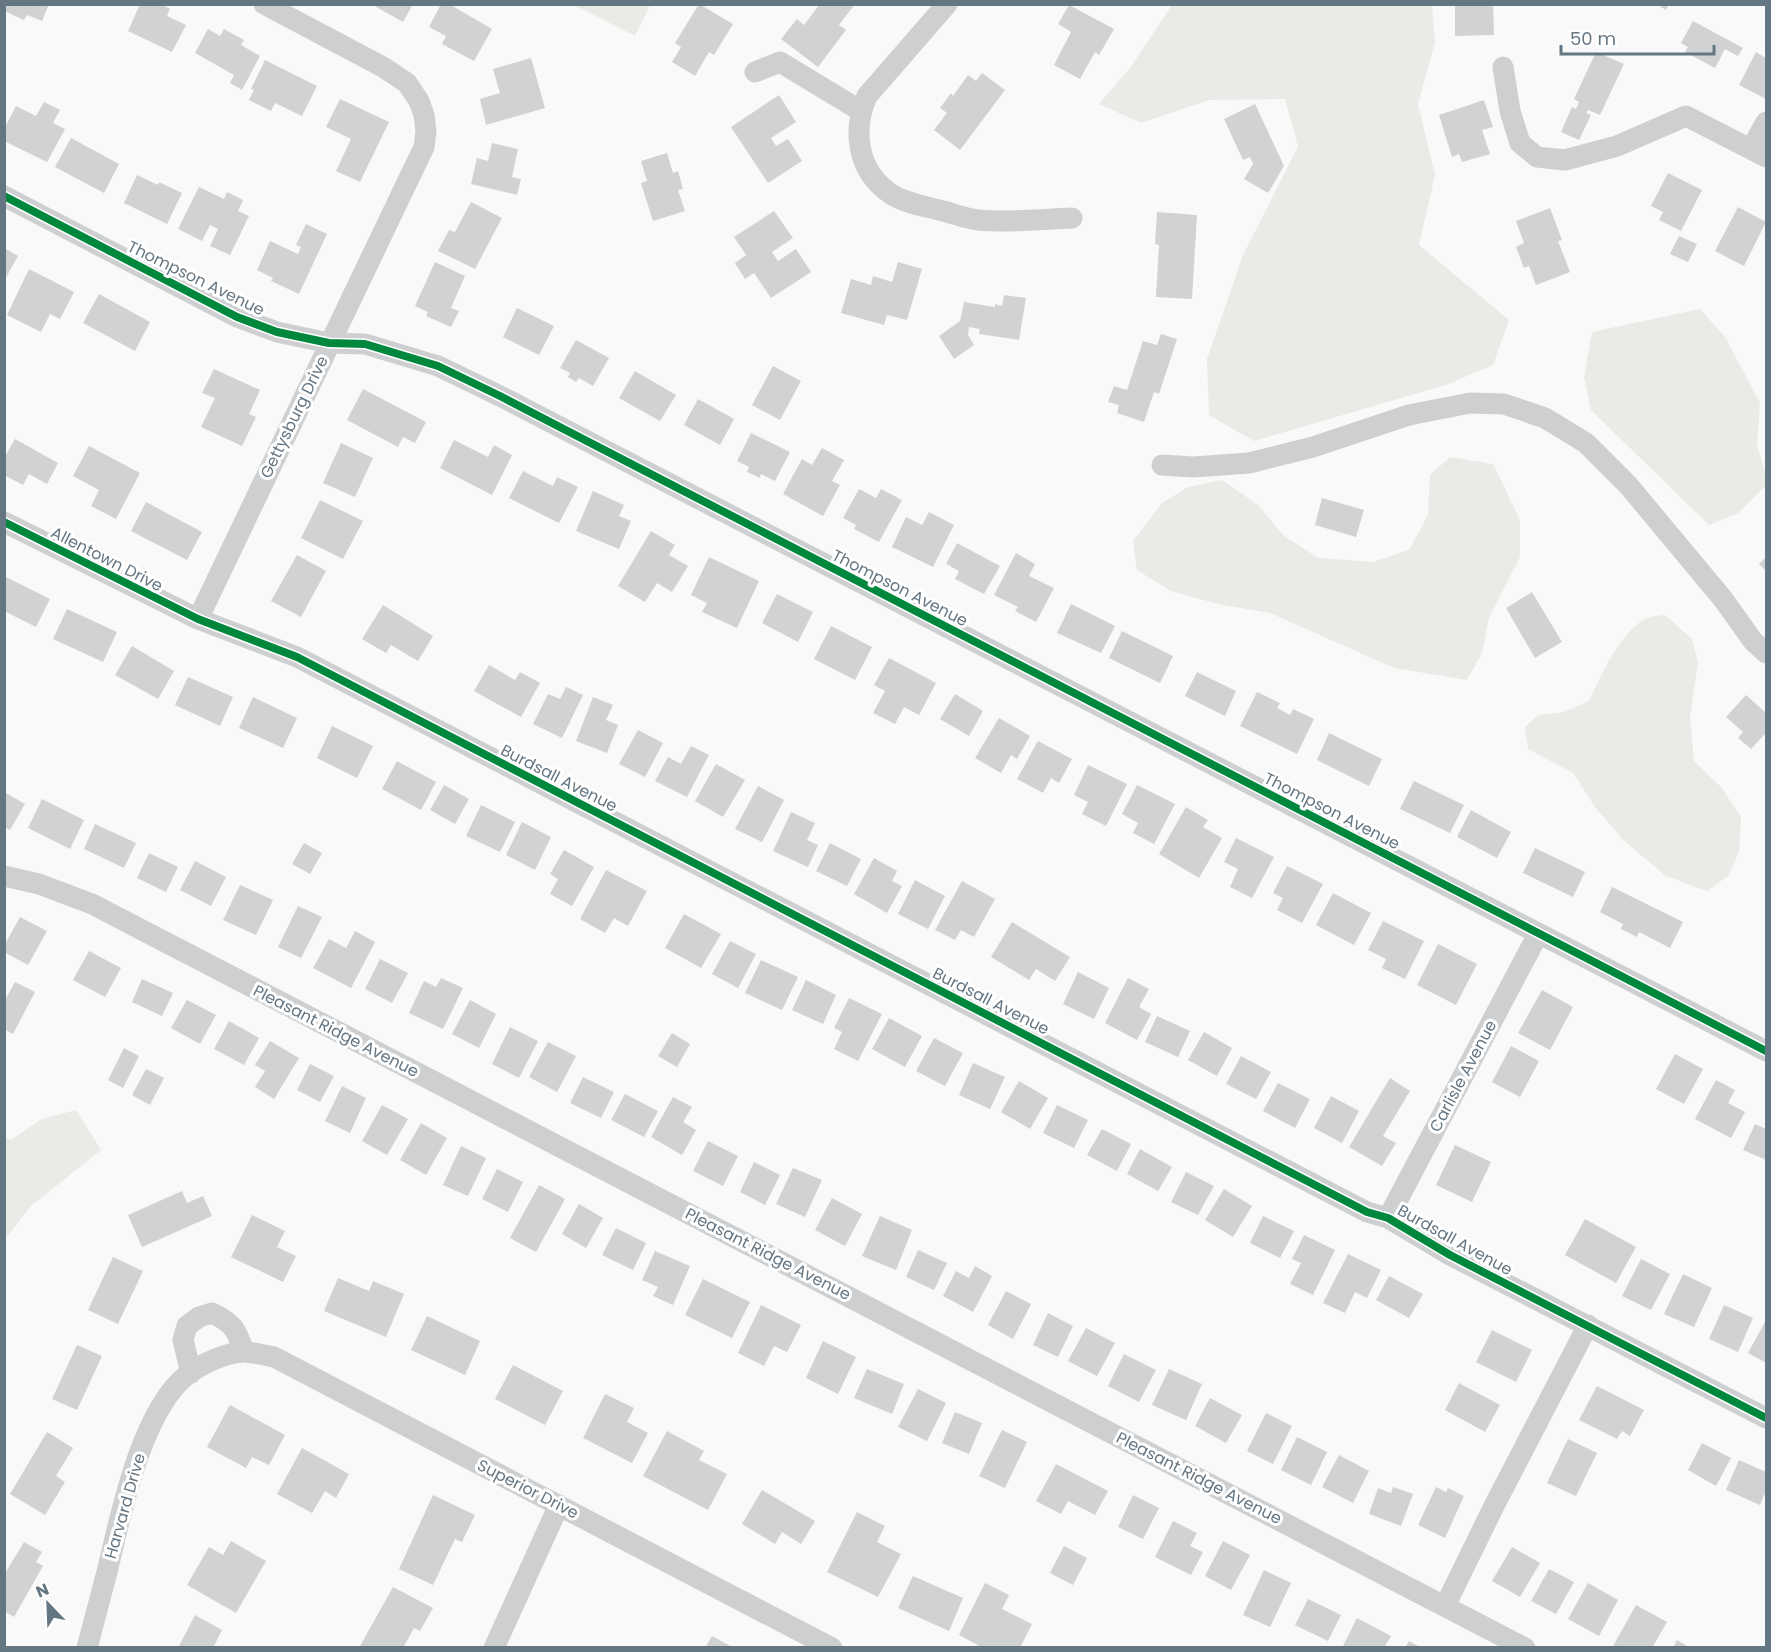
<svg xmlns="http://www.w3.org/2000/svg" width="1771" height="1652" font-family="Poppins,sans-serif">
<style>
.green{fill:#e8ebe6}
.building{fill:#d0d2d3}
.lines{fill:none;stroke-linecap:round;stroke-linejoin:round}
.minor{stroke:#cecfd0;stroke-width:21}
.cycleway-casing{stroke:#fff;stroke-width:11}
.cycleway{stroke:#00873e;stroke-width:8}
.labels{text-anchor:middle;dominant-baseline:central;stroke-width:6;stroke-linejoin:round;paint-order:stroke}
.street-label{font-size:16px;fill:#657683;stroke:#fff}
</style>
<rect width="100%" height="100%" fill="#f9f9f9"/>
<path class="green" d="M574 5H650L635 36Z
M1172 5H1432L1435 42 1418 104 1435 175 1419 245 1509 320 1493 365 1446 385 1254 441 1209 415 1207 359 1243 255 1298 147 1285 99 1209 100 1141 123 1099 104 1130 68Z
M1700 309 1725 337 1760 403 1757 445 1766 475V485L1738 513 1709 525 1591 410 1584 377 1592 332Z
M1450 457 1493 464 1520 520V557L1489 618 1482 653 1467 680 1394 668 1270 613 1218 604 1171 591 1137 570 1133 541 1162 503 1188 487 1222 480 1258 505 1283 535 1318 558 1373 562 1409 550 1428 515 1430 475Z
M1665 615 1692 639 1698 663 1690 716 1694 761 1721 787 1741 817 1739 852 1728 876 1707 891 1666 876 1623 840 1595 807 1573 773 1528 749 1525 727 1538 715 1564 712 1589 701C1602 674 1617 638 1643 620 1648 616 1658 616 1665 615Z
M76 1110 101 1150 31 1206 5 1239V1137L11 1140 42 1119Z"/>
<path class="building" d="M5 4H49L42 21 27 15 24 20 4 11Z
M140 4H161L170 9 167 16 186 25 172 52 128 31Z
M371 4H413L403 22Z
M441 4H449L492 29 474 61 442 44 446 36 429 27Z
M699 4 733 24 714 55 709 52 695 76 672 62 681 47 675 43Z
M820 4H855L839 25 846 30 818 67 781 39 797 19 804 25Z
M1656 4H1669L1666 10Z
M1069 5 1114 29 1099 55 1095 52 1080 79 1054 65 1071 32 1058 24Z
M1455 5H1493L1494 35 1455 36Z
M1693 21 1743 48 1738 56 1725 49 1715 68 1685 52 1688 47 1681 43Z
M208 29 220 36 224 29 244 40 241 45 260 56 242 90 230 83 234 75 195 53Z
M1596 52 1624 64 1600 115 1588 110 1586 113 1591 115 1579 140 1561 132 1572 107 1576 109 1579 102 1574 99Z
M1756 52 1766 58V99L1739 85Z
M531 58 545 108 486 125 480 99 500 93 493 69Z
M265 60 317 86 302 116 275 103 271 111 249 100 254 90 251 89Z
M982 73 1005 90 960 150 934 130 947 113 940 108 951 93 953 96 968 75 976 81Z
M779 95 796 122 771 138 776 146 788 139 802 161 768 183 731 127Z
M340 99 389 122 360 182 336 171 351 139 326 127Z
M1484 100 1493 127 1482 130 1490 154 1462 162 1459 154 1452 157 1439 115Z
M44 102 60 110 53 123 65 129 47 162 4 141V129L16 106 36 116Z
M1255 104 1284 166 1268 193 1244 179 1253 164 1250 157 1243 160 1224 119Z
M71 138 119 164 104 193 55 167Z
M492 143 518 149 512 177 521 179 517 195 471 184 477 158 488 161Z
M667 153 673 173 678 171 683 189 678 190 685 211 653 221 641 183 647 181 641 161Z
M1668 173 1702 190 1681 231 1659 220 1663 212 1651 206Z
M137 175 158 185 159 182 182 193 167 224 124 203Z
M199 187 224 199 227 192 243 200 238 211 249 216 230 255 210 246 218 229 210 225 202 241 178 229Z
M471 202 502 218 475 269 438 251 449 230 455 232Z
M1738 207 1766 222 1744 266 1715 251Z
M1550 208 1562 240 1558 241 1570 272 1536 285 1529 266 1524 268 1516 247 1524 243 1516 221Z
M774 211 793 238 772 252 778 261 796 249 811 272 771 298 754 273 745 279 735 263 746 255 734 237Z
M1157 212 1197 215 1192 299 1156 297 1159 245 1155 244Z
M306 224 327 234 299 294 271 281 273 278 257 270 270 241 298 254 301 247 296 245Z
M1679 236 1697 244 1688 262 1670 254Z
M4 248 18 256 4 281Z
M435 262 465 276 451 308 459 311 451 327 426 316 428 312 415 306Z
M898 262 922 269 907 320 887 315 884 325 841 313 851 279 871 285 873 276 892 282Z
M29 269 74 292 60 319 50 314 41 332 7 315Z
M99 294 150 322 135 351 83 323Z
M1004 295 1026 298 1019 340 979 334 980 329 969 327 968 335 974 345 954 359 939 336 960 321 964 302 995 307V304L1002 306Z
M517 308 554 326 539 355 503 337Z
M1161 334 1177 339 1159 394 1154 392 1144 422 1117 413 1119 405 1108 402 1114 386 1127 390 1143 341 1157 345Z
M576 340 609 358 593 386 579 378 576 382 568 377 570 373 560 368Z
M773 366 801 381 780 420 752 405Z
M214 369 260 390 249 414 256 417 242 446 201 427 215 398 202 393Z
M635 371 676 395 660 421 619 398Z
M363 389 426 422 415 443 403 437 398 447 347 420Z
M698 399 734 419 720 445 684 425Z
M751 433 790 452 775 481 761 474 760 478 747 472 749 467 737 461Z
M15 439 58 463 47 484 29 474 23 485 4 475V458Z
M454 440 488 457 494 445 512 455 492 495 440 468Z
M341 443 373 458 355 497 323 483Z
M89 446 140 473 116 519 91 506 99 490 73 476Z
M822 448 844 460 832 481 840 485 823 516 783 494 802 459 812 465Z
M523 471 553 486 557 477 578 487 559 523 509 498Z
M859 489 876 498 881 489 902 500 879 542 854 529 856 525 843 518Z
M593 491 624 505 619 516 631 521 619 549 576 531Z
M1322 498 1364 510 1356 537 1315 525Z
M320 500 363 521 343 559 301 538Z
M146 502 202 532 187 560 131 531Z
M929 512 954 525 933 567 892 547 906 517 922 525Z
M651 531 675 545 669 555 688 566 672 592 657 583 645 602 618 586Z
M957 543 1000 566 984 594 955 579 959 571 946 564Z
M1016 553 1035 564 1029 576 1054 588 1036 622 1015 611 1018 607 994 595Z
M297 555 326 571 301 617 271 601Z
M709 557 759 581 737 628 702 612 707 603 691 595Z
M1766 557V571L1759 564Z
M4 576 50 599 36 627 4 611Z
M1532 592 1562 642 1535 658 1506 608Z
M777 594 813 612 798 642 762 623Z
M1071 604 1115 626 1101 653 1057 633Z
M383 605 433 636 418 661 391 645 386 653 362 639Z
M67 609 117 632 103 662 53 639Z
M831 626 872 647 855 680 814 659Z
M1122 631 1173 656 1160 683 1109 658Z
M132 646 174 671 158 699 115 675Z
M889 658 936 683 919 715 904 707 895 724 873 713 885 691 874 685Z
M489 665 515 680 520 672 540 683 521 717 474 691Z
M1197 672 1236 691 1225 716 1185 696Z
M188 677 233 697 220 726 175 705Z
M566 687 583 695 562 738 533 724 548 694 560 699Z
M1257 692 1280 703 1277 708 1290 715 1293 709 1314 719 1297 754 1240 726Z
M955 694 983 711 969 736 940 719Z
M1746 695 1766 713V733L1751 749 1738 738 1743 732 1726 717Z
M253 697 297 718 283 748 239 728Z
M593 697 613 705 606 720 618 725 607 753 576 741Z
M999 718 1030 736 1017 759 1011 755 1001 773 975 758Z
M332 726 373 746 357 778 317 758Z
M638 730 663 743 645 777 619 764Z
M1329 733 1382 759 1369 786 1317 760Z
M1038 741 1072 759 1059 783 1051 778 1043 793 1017 779Z
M691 746 709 755 687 797 655 781 668 757 681 764Z
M397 761 436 782 421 810 382 789Z
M716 764 745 780 723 817 695 801Z
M1088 765 1127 784 1106 826 1082 814 1088 802 1074 795Z
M1414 781 1464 805 1450 833 1400 809Z
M444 785 469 799 455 824 430 810Z
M1137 785 1175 804 1154 844 1133 833 1138 823 1122 814Z
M758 786 784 800 762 842 735 829Z
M4 792 25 804 10 830 4 827Z
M42 799 84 820 70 849 28 828Z
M481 805 515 822 500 852 466 836Z
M1186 807 1208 820 1203 827 1222 838 1199 878 1159 854Z
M1471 810 1511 832 1497 858 1457 837Z
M791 812 815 823 807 840 818 845 808 867 773 851Z
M522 822 551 837 535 870 506 855Z
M95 824 136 843 124 868 84 849Z
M1236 838 1274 857 1252 898 1230 887 1238 869 1224 862Z
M304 843 322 853 310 874 292 864Z
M830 843 861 859 847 886 816 871Z
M1535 848 1585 872 1573 897 1523 873Z
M564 850 594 867 572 906 550 894 558 879 550 874Z
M149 853 178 867 166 892 137 878Z
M874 858 897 871 892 881 902 886 887 913 854 894Z
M195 861 226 877 211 906 180 890Z
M1287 866 1323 884 1302 923 1277 910 1283 898 1273 893Z
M606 870 647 891 628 926 614 918 605 933 580 919Z
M915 880 945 896 928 929 898 914Z
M962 881 995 899 974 937 961 930 955 940 935 930Z
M240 885 273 900 256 935 223 920Z
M1612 887 1683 922 1670 948 1639 932 1637 937 1621 929 1623 924 1600 912Z
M1333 893 1371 913 1354 945 1316 925Z
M298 906 322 917 301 958 278 947Z
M684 914 721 934 701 968 665 948Z
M20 917 47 931 28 965 4 952V946Z
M1383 921 1424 941 1405 979 1382 968 1386 959 1368 950Z
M1012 922 1070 957 1055 981 1036 969 1029 980 991 957Z
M355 931 375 942 351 988 313 968 329 939 346 948Z
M730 941 756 954 738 988 712 974Z
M1438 944 1477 964 1456 1005 1417 985Z
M89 951 121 968 105 997 73 980Z
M380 959 408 973 392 1003 365 989Z
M761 960 798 977 782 1010 745 993Z
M1078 972 1109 988 1094 1019 1063 1004Z
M441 978 463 988 443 1029 409 1013 424 981 436 987Z
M1128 978 1149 989 1139 1007 1151 1014 1137 1040 1105 1023Z
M142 979 173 993 162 1016 132 1002Z
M806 980 836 995 823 1024 792 1010Z
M15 982 35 992 13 1034 4 1029V1002Z
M1542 990 1573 1007 1550 1050 1518 1033Z
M849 998 882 1014 858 1061 834 1049 842 1032 834 1028Z
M187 1000 216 1015 200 1044 171 1028Z
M470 1000 496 1014 479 1048 452 1034Z
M1157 1016 1190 1031 1178 1057 1145 1042Z
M889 1018 922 1036 905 1067 872 1049Z
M229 1021 259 1038 244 1065 214 1049Z
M510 1027 538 1041 519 1078 492 1064Z
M1204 1032 1232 1048 1217 1076 1188 1060Z
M672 1033 690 1044 677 1067 658 1056Z
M934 1038 963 1053 945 1086 916 1071Z
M270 1041 299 1058 274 1099 255 1087 265 1071 255 1065Z
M548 1042 576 1056 557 1092 529 1077Z
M1511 1046 1539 1061 1520 1097 1492 1082Z
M124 1048 139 1056 123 1088 108 1080Z
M1675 1054 1703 1069 1684 1104 1656 1089Z
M1241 1056 1271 1072 1256 1099 1226 1084Z
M973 1063 1005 1077 990 1109 959 1095Z
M310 1064 334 1076 320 1102 297 1090Z
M146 1069 164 1078 150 1105 132 1095Z
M583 1077 614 1092 601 1118 570 1103Z
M1390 1078 1410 1091 1383 1136 1396 1143 1382 1166 1349 1147Z
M1716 1080 1735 1090 1728 1103 1745 1112 1731 1138 1695 1119Z
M1019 1081 1048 1098 1030 1129 1001 1112Z
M1278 1083 1310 1099 1295 1128 1263 1111Z
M342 1086 366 1098 350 1133 325 1121Z
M625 1094 658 1111 644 1137 611 1120Z
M1331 1096 1359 1111 1342 1143 1314 1128Z
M673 1097 692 1107 683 1122 696 1130 682 1155 651 1137Z
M382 1105 408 1119 387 1155 362 1141Z
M1057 1105 1088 1120 1074 1148 1043 1133Z
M421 1123 447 1138 426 1175 400 1160Z
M1755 1124 1766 1129V1160L1743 1150Z
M1102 1129 1131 1144 1117 1171 1087 1155Z
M708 1141 738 1156 723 1186 693 1171Z
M1455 1145 1491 1162 1472 1202 1436 1185Z
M461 1146 486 1158 468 1196 443 1185Z
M1140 1149 1172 1167 1158 1191 1127 1174Z
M754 1162 780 1175 765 1205 740 1192Z
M793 1168 822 1180 805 1217 776 1204Z
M497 1169 523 1182 508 1212 482 1199Z
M1186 1172 1214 1186 1198 1215 1171 1202Z
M539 1185 565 1199 536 1252 510 1238Z
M1224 1189 1252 1206 1233 1237 1205 1220Z
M182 1191 187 1203 203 1196 212 1216 142 1247 128 1215Z
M832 1198 862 1214 845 1246 815 1230Z
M579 1204 603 1218 586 1248 562 1234Z
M252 1215 285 1231 277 1247 296 1256 283 1282 231 1257Z
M880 1216 912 1230 896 1270 862 1256Z
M1263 1216 1294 1231 1280 1258 1250 1243Z
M1585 1219 1636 1247 1616 1283 1565 1255Z
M616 1228 646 1243 633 1270 602 1255Z
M1304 1235 1335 1250 1313 1295 1290 1284 1301 1263 1292 1259Z
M918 1250 947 1263 934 1290 906 1277Z
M655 1251 690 1266 673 1305 653 1296 658 1287 642 1280Z
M1348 1254 1381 1270 1367 1298 1355 1292 1345 1313 1323 1303Z
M113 1257 143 1271 118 1324 88 1310Z
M1641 1259 1670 1274 1651 1310 1622 1296Z
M975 1266 992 1276 973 1312 943 1296 956 1271 969 1278Z
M1683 1274 1712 1288 1694 1327 1664 1314Z
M1389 1276 1423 1294 1409 1318 1376 1300Z
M338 1278 369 1291 373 1281 404 1294 386 1337 324 1311Z
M703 1279 750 1302 732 1338 685 1315Z
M1006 1291 1031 1304 1013 1339 988 1325Z
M761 1305 801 1325 787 1352 774 1346 764 1366 738 1353Z
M1724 1305 1753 1318 1738 1352 1709 1339Z
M1048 1313 1073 1326 1058 1357 1033 1345Z
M427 1316 480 1341 465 1375 411 1350Z
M1766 1320V1363L1748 1353Z
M1086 1328 1115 1343 1097 1376 1068 1361Z
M1492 1330 1532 1350 1516 1382 1476 1362Z
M823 1341 856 1357 838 1394 806 1378Z
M77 1345 102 1356 77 1410 52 1399Z
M1124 1354 1156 1370 1139 1402 1108 1386Z
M513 1365 563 1391 545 1425 495 1399Z
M867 1369 904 1384 892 1414 854 1398Z
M1169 1369 1202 1384 1186 1420 1152 1405Z
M1459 1383 1500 1405 1485 1432 1445 1410Z
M1597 1386 1644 1410 1630 1436 1622 1431 1617 1439 1579 1420Z
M918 1389 946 1403 927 1441 898 1427Z
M605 1394 634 1408 627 1422 648 1433 632 1463 583 1438Z
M1210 1398 1242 1415 1226 1443 1195 1426Z
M230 1405 285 1435 269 1465 252 1457 246 1468 207 1447Z
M955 1412 982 1423 969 1454 942 1443Z
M1266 1413 1292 1426 1273 1464 1247 1451Z
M1002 1430 1027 1442 1005 1488 979 1476Z
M667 1431 704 1451 699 1460 727 1474 708 1510 643 1476Z
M47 1432 73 1448 56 1476 65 1482 45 1515 10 1494Z
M1297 1437 1327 1452 1311 1485 1281 1470Z
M1568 1439 1597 1453 1576 1496 1547 1483Z
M1702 1443 1731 1458 1716 1486 1688 1470Z
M302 1448 349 1474 336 1498 325 1491 312 1513 277 1494Z
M1339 1455 1369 1471 1353 1503 1322 1487Z
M1739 1460 1766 1472V1491L1760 1505 1726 1490Z
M1056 1464 1108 1491 1095 1515 1068 1501 1061 1514 1036 1501Z
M1393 1487 1413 1494 1401 1526 1369 1514 1378 1488 1391 1493Z
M1436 1487 1446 1492 1448 1488 1464 1496 1445 1538 1418 1525Z
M762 1490 815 1521 801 1544 782 1532 775 1544 742 1524Z
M433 1495 475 1515 462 1542 455 1539 433 1585 399 1569Z
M1133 1495 1159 1508 1143 1539 1118 1527Z
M857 1512 885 1526 877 1542 901 1554 878 1597 827 1572Z
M1173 1521 1197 1533 1190 1546 1203 1552 1191 1575 1155 1557Z
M231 1541 266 1561 236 1613 187 1585 209 1547 223 1555Z
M1223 1541 1250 1555 1231 1590 1205 1576Z
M24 1542 42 1552 36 1562 43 1566 14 1617 4 1611V1575Z
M1064 1546 1087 1558 1073 1585 1050 1573Z
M1512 1547 1540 1563 1520 1597 1492 1581Z
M1549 1569 1574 1582 1556 1614 1531 1601Z
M1264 1570 1291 1583 1270 1627 1243 1615Z
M913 1576 963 1598 949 1631 898 1608Z
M985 1583 1009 1595 1002 1609 1032 1624 1020 1648H983L959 1635Z
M1588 1583 1618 1600 1599 1636 1568 1619Z
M393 1587 433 1608 420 1631 414 1628 403 1648H359Z
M1308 1599 1341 1615 1328 1641 1295 1625Z
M1636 1605 1667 1622 1652 1648H1616L1613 1646Z
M195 1615 222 1630 213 1648H178Z
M1357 1618 1391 1636 1384 1648 1343 1646Z
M712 1636 734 1648H705Z
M1677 1640 1690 1648H1673Z
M1409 1641 1422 1648H1405Z"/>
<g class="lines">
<path class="minor" d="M947 4 867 96C852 131 857 171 891 194 906 204 926 206 943 211 955 214 967 219 979 220 1009 223 1041 219 1072 218
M1503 67 1510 111 1520 143 1537 157 1565 160 1617 146 1686 116 1766 157
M755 72 780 62 861 111
M1751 149 1766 122
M4 196 237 317 277 332 329 343 365 344 438 366 500 396 1766 1051
M1162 465 1193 467 1249 463 1313 447 1409 415 1470 403 1504 404 1545 418 1586 443 1628 485 1723 599 1753 641 1766 653
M4 522 198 619 297 657 1367 1212 1388 1218 1450 1255 1766 1418
M198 619 424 147 426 131 424 115 419 101 407 83 383 67 264 4
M4 876 39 884 92 904 1525 1648
M1388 1218 1538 934
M191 1373 183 1340 187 1326 199 1317 212 1313C233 1323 237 1330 244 1352
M1445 1606 1494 1506 1588 1325
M87 1648C94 1621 101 1594 108 1568 121 1513 142 1410 187 1375 201 1364 229 1351 246 1352 255 1353 265 1355 274 1357L832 1648
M494 1648 559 1505"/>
<defs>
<path id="cycleway" d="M4 196 237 317 277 332 329 343 365 344 438 366 500 396 1766 1051
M4 522 198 619 297 657 1367 1212 1388 1218 1450 1255 1766 1418"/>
</defs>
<use href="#cycleway" class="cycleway-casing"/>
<use href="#cycleway" class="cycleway"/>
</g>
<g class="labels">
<g class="street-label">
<text transform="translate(196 278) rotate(26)">Thompson Avenue</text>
<text transform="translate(294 417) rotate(-64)">Gettysburg Drive</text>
<text transform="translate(107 559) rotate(27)">Allentown Drive</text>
<text transform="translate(900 588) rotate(27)">Thompson Avenue</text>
<text transform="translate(559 778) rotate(27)">Burdsall Avenue</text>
<text transform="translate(1332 811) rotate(27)">Thompson Avenue</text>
<text transform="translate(991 1001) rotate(27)">Burdsall Avenue</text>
<text transform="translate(336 1031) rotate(27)">Pleasant Ridge Avenue</text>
<text transform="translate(1463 1076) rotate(-62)">Carlisle Avenue</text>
<text transform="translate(1455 1240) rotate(29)">Burdsall Avenue</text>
<text transform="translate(768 1254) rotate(27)">Pleasant Ridge Avenue</text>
<text transform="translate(1199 1478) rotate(27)">Pleasant Ridge Avenue</text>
<text transform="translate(528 1489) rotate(27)">Superior Drive</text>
<text transform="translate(125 1506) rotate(-74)">Harvard Drive</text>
</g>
</g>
<rect width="1771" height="1652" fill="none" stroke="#657683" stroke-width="12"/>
<g transform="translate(48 1604) rotate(337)" stroke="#ffffff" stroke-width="4.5" paint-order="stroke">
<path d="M0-4.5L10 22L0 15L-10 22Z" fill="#657683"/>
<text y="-9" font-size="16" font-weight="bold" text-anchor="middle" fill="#657683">N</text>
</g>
<path d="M1561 45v9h153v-9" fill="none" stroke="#657683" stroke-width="3"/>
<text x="1570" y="45" font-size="18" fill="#657683" stroke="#ffffff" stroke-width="4.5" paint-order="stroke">50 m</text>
</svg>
